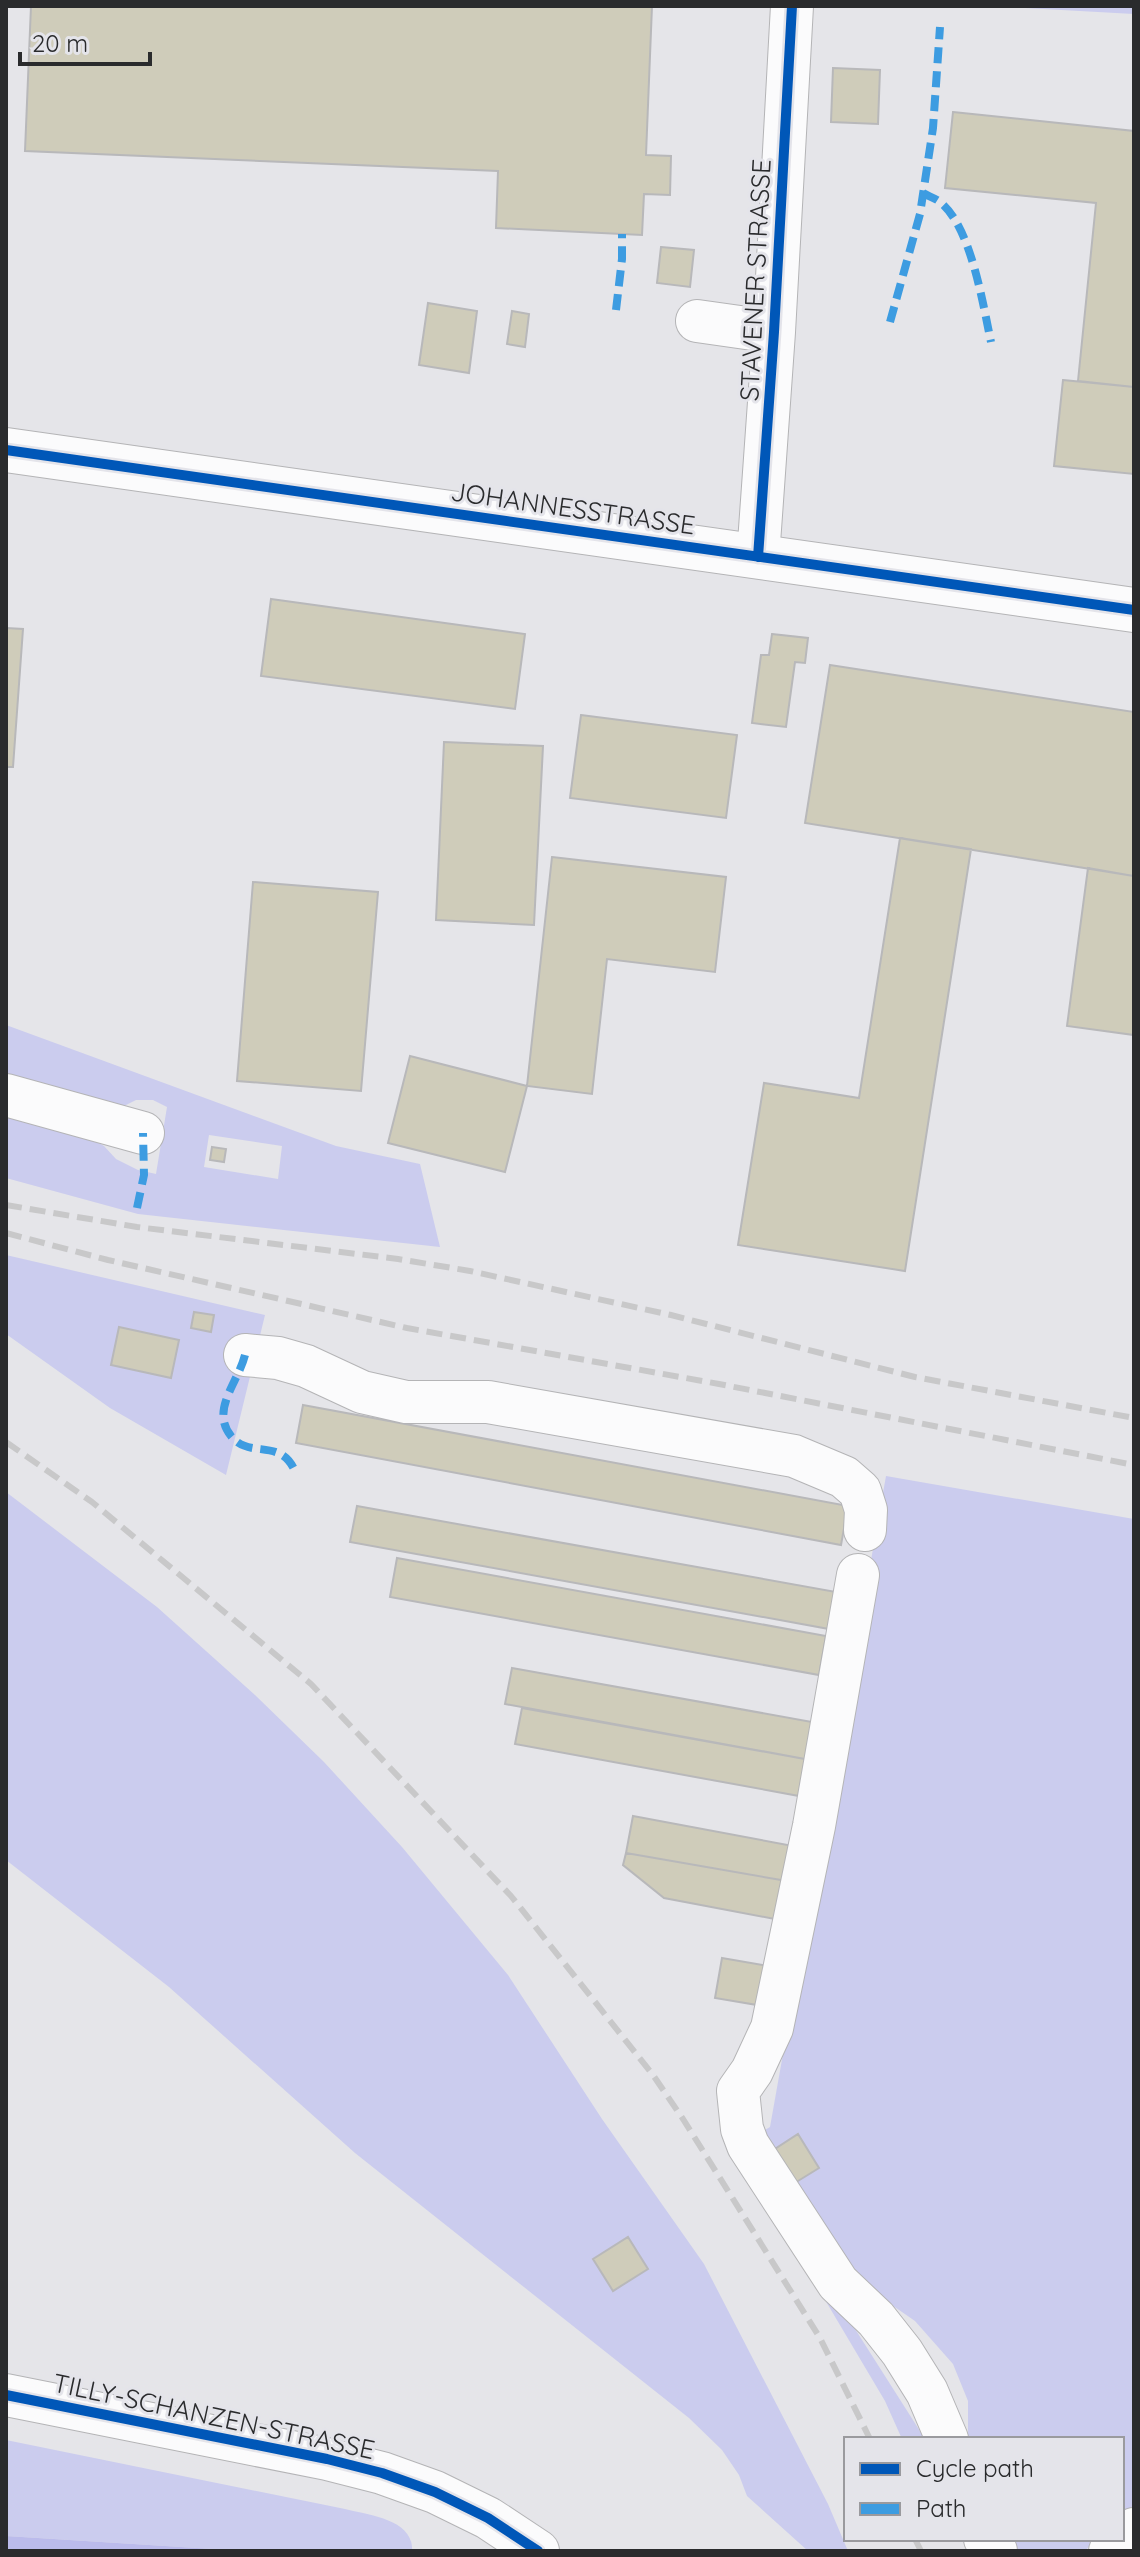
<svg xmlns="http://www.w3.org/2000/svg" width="1140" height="2557" font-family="Quicksand,sans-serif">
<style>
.green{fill:#cbccee;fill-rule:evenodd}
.forest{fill:#bbbbeb}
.building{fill:#cfccba;stroke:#b8b8ba;stroke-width:2}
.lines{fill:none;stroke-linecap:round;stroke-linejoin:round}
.minor-casing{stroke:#b4b4b6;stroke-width:44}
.major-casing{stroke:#b4b4b6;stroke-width:46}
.minor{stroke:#fbfbfc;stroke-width:42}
.major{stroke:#fbfbfc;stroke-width:44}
.rail{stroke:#c8c8c9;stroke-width:6;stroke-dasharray:16 8;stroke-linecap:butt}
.quiet{stroke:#3d9ce1;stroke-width:8;stroke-dasharray:16 8;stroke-linecap:butt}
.cycleway-casing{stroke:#e4e4ea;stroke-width:15}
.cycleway{stroke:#0057b8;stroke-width:10}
.labels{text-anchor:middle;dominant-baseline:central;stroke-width:6;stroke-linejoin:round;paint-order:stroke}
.street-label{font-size:26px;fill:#2a2b2d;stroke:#e4e4ea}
</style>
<rect width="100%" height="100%" fill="#e5e5e9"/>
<path class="green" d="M989 6H1134V14Z
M6 1025 336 1146 420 1164 440 1247 138 1214 6 1178V1108L63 1123 104 1146 116 1159 138 1170 156 1174 167 1107 153 1100H136L118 1109 6 1085ZM209 1135 282 1146 278 1179 204 1167Z
M6 1255 265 1315 226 1475 110 1408 6 1334Z
M886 1476 1134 1519V2505L1122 2515V2439H968V2401L953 2364 915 2321 844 2272 785 2189 819 2168 798 2135 764 2156 753 2137 770 2127Z
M6 1492 157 1607 255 1695 324 1762 402 1847 508 1975 602 2119 704 2264 828 2504 848 2551H808L747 2496 739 2475 722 2450 689 2418 355 2153 169 1987 6 1860Z
M735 2148 829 2288 925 2439H902L885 2401Z
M6 2440 345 2509C368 2515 414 2519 412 2551H245L6 2536Z
M1007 2539H1096L1085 2551H1020Z"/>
<path class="forest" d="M6 2536 245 2551H6Z"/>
<path class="building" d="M31 6H652L646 155 671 156 670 195 644 194 642 235 496 228 498 171 25 151Z
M833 68 880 70 878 124 831 122Z
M953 112 1134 131V387L1078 381 1096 203 945 188Z
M661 247 694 250 690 287 657 283Z
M428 303 477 311 469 373 419 365Z
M512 311 529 314 525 347 507 344Z
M1063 380 1134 387V474L1054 466Z
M271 599 525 634 515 709 261 676Z
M6 628 23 629 13 767H6Z
M772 634 808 638 805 663 795 662 786 727 752 723 761 655H769Z
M830 665 1134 712V876L805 823Z
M581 715 737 735 726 818 570 798Z
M444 742 543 746 534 925 436 920Z
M900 838 971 849 905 1271 738 1245 764 1083 859 1098Z
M552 857 726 877 715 972 607 959 592 1094 527 1086Z
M1088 868 1134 876V1035L1067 1026Z
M253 882 378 892 361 1091 237 1081Z
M410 1056 527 1086 505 1172 388 1143Z
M212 1147 226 1149 224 1162 210 1160Z
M194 1312 214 1315 211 1332 191 1328Z
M119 1327 179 1340 171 1378 111 1365Z
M303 1405 848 1506 841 1545 296 1443Z
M357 1506 836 1592 829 1629 350 1542Z
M397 1558 826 1636 819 1675 390 1597Z
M512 1668 812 1722 805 1759 505 1704Z
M522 1708 805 1759 799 1796 515 1744Z
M633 1816 793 1846 787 1881 626 1853Z
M626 1853 787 1881 780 1920 664 1898 623 1865Z
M722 1958 769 1966 763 2006 715 1998Z
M798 2134 819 2168 785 2189 764 2156Z
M628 2237 648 2269 613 2291 593 2259Z"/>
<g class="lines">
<defs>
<path id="minor" d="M697 321 774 332
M758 557 774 332 792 6
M6 1095 143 1133
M245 1355 278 1358 306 1366 362 1392 406 1402H488L794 1456 844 1477 860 1491 866 1510 865 1530
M858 1575 814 1826 772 2028 752 2071 738 2091 742 2129 748 2145 838 2283 876 2319 902 2352 927 2392 947 2439
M6 2395 327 2459 382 2473 435 2492 488 2518 538 2551
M985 2539 996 2551
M1110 2551 1134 2529"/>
<path id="major" d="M6 450 1134 610"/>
</defs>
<use href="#minor" class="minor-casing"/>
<use href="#major" class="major-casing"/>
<use href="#minor" class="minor"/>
<use href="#major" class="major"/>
<path class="rail" d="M6 1205 137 1227 398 1259 470 1271 671 1315 915 1377 1134 1418
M6 1233 108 1260 407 1328 719 1384 1134 1465
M6 1442 92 1502 311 1684 511 1896 653 2075 683 2119 820 2338 870 2439
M915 2539 921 2551"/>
<path class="quiet" d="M923 193C928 196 935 198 940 202 971 226 983 305 991 342
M616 310 622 259V234
M890 322 920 214 933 128 940 27
M137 1208 144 1175 143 1133
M245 1355C238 1383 210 1410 231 1436 249 1459 279 1438 294 1469"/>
<defs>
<path id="cycleway" d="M6 450 1134 610
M758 557 774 332 792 6
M6 2395 327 2459 382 2473 435 2492 488 2518 538 2551"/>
</defs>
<use href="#cycleway" class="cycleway-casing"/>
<use href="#cycleway" class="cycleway"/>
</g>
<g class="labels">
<g class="street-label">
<text transform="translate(755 280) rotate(-87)">STAVENER STRASSE</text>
<text transform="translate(573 508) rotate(8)">JOHANNESSTRASSE</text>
<text transform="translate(214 2416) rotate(12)">TILLY-SCHANZEN-STRASSE</text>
</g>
</g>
<rect width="1140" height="2557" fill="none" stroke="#2a2b2d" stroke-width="16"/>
<rect x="844" y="2437" width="280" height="104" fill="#e4e4ea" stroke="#9a9a9e" stroke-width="2"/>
<rect x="860" y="2463" width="40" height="12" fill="#0057b8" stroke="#9a9a9e" stroke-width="2"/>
<text x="916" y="2477" font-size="24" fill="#2a2b2d">Cycle path</text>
<rect x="860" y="2503" width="40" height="12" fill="#3d9ce1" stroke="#9a9a9e" stroke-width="2"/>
<text x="916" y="2517" font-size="24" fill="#2a2b2d">Path</text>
<path d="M20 52v12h130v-12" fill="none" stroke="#2a2b2d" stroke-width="4"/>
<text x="32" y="52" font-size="24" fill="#2a2b2d" stroke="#e4e4ea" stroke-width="6" paint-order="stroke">20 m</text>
</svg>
